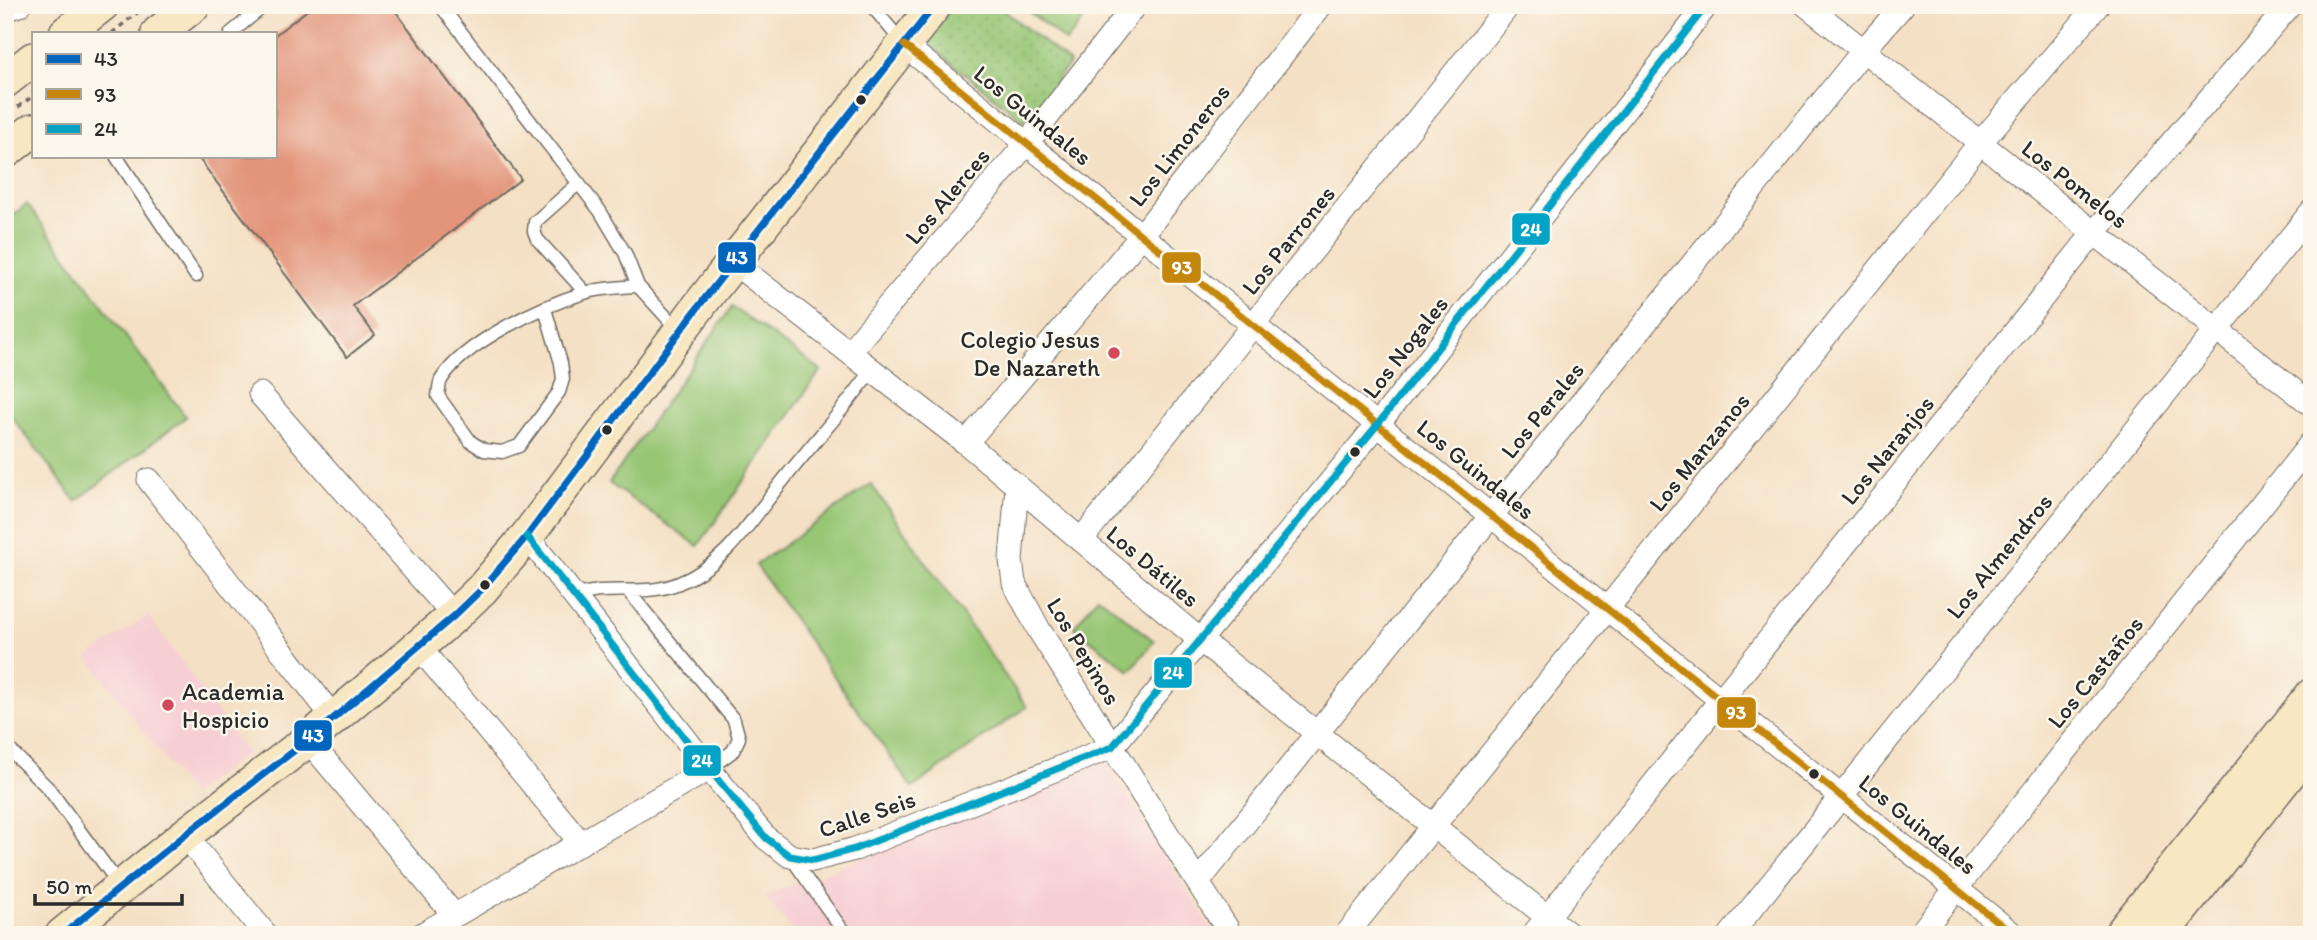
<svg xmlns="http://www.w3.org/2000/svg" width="2317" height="940" font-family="Itim,sans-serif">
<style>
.built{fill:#f7cfd3}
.grass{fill:url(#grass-dots);stroke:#617850;stroke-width:2}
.pitch{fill:#97c675;stroke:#617850;stroke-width:2}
.building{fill:#e3957b}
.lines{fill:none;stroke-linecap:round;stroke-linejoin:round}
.lane-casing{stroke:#716a61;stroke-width:15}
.street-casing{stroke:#716a61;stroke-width:25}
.secondary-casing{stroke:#716a61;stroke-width:36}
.path{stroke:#716a61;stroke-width:3.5;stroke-dasharray:5 5;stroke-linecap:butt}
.lane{stroke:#fff;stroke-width:12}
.street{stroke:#fff;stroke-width:23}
.secondary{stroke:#f8e7c3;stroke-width:33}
.bus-1-casing{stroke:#fbf7ec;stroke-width:12}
.bus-2-casing{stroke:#fbf7ec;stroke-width:12}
.bus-3-casing{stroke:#fbf7ec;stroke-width:12}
.bus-1{stroke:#0065bd;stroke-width:7}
.bus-2{stroke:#c4870b;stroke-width:7}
.bus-3{stroke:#02a3c6;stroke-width:7}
.bus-dot{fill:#2b2b2b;stroke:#fbf7ec;stroke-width:2.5}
.poi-dot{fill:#d1495b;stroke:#fbf7ec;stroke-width:2.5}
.labels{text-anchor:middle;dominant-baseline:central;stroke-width:5;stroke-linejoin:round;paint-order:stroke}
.street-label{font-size:24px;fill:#2b2b2b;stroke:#fbf7ec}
.poi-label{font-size:24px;fill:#2b2b2b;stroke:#fbf7ec;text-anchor:end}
.line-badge{stroke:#fbf7ec;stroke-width:2.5}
.badge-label{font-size:19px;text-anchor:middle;font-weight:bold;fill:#fff}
</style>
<defs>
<pattern id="grass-dots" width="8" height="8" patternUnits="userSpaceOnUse" patternTransform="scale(1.75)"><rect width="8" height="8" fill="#97c675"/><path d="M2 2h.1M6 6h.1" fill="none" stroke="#82aa65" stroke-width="1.8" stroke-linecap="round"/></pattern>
</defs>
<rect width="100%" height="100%" fill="#fbf7ec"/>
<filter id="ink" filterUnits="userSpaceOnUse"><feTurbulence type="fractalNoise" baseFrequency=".0143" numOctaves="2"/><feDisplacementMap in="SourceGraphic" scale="14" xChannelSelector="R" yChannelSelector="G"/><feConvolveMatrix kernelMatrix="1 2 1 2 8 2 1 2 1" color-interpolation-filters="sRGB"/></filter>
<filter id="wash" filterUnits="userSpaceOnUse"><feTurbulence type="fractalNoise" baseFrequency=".00686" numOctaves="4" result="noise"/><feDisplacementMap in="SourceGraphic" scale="28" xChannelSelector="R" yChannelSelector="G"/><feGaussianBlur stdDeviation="1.57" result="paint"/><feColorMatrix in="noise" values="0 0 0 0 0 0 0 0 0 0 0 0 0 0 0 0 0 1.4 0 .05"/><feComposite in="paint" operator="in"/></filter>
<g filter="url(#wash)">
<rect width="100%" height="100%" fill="#f4e0c4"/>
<path class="built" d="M148 615 247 753 191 795 88 657Z
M1106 761 1216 935H795L765 896Z"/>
<path class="grass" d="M954 5H997L1070 63 1024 121 925 42Z"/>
<path class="pitch" d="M1021 5H1083L1090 11 1066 42Z
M27 204 186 417 76 501 5 408V221Z
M732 307 821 370 698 546 609 483Z
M871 484 1027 707 912 788 756 565Z
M1098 596 1154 641 1130 671 1074 627Z"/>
<g id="blocks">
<path class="building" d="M314 5H391L521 179 353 306 375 335 347 357 197 156H275V35Z"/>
</g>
</g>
<g filter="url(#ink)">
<use href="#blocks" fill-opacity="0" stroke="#716a61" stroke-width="2"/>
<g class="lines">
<defs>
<path id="lane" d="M440 5 600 211 625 253 638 286 680 332
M871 5 902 42
M231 33 265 5
M116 156 196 276
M579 183 535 222 534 231 537 239 585 292
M545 309 561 363 563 379 559 392 519 446 502 452 484 450 471 442 438 396C439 390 439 384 441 380 464 342 542 306 584 293 601 288 621 287 638 286
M628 591 734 720 739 738 733 751 709 769
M573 595C582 594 591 592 600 591 627 589 653 594 679 583 725 565 751 520 781 483 811 445 844 410 872 370
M5 745 49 789 121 887
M790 856 846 935"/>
<path id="street" d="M1806 5 2312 405
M5 10 19 5
M904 45 2014 935
M734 263 966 443 1200 640 1570 935
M849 352 1027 143 1135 5
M260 394 454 616
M966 443 1142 235 1321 5
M149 480 333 717
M1017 486 1011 560 1014 583 1039 630 1231 935
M527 536 709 769 766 838 790 856 813 860 855 849 1112 747 1378 424 1707 5
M1081 540 1509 5
M419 647 580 842
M308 740 454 915
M185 835 266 935
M1198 882 1863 51 1903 5
M421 935 709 769
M1346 935 1980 143 2098 5
M1533 935 2094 233 2290 5
M1730 935 2312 211
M1919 935 2312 442"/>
<path id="secondary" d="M66 33 102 5
M158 33 194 5
M5 81 33 59
M5 152 33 130
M62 935 185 835 308 740 454 616 482 589 527 536 702 302 935 5
M2120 935 2312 695
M2161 935 2312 745"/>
</defs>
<use href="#lane" class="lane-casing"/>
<use href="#street" class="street-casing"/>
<use href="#secondary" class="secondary-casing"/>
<path class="path" d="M112 33 147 5
M18 107 33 96"/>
<use href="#lane" class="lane"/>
<use href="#street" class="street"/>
<use href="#secondary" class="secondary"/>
<defs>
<path id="bus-1" d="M62 935 185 835 308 740 454 616 482 589 527 536 702 302 935 5"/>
<path id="bus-2" d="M904 45 2014 935"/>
<path id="bus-3" d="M527 536 709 769 766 838 790 856 813 860 855 849 1112 747 1378 424 1707 5"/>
</defs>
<use href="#bus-1" class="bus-1-casing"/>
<use href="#bus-2" class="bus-2-casing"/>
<use href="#bus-3" class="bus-3-casing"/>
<use href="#bus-1" class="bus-1"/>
<use href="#bus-2" class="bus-2"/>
<use href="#bus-3" class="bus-3"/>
</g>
</g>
<g class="bus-dot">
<circle cx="861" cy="100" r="6"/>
<circle cx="607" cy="430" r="6"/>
<circle cx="1355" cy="452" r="6"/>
<circle cx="485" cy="585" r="6"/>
<circle cx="1814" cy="774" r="6"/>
</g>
<g class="poi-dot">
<circle cx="1114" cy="353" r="7"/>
<circle cx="168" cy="705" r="7"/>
</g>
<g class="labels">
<g class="street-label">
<text transform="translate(1033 115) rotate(39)">Los Guindales</text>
<text transform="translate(1179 145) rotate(-52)">Los Limoneros</text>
<text transform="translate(2075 184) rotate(38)">Los Pomelos</text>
<text transform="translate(947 196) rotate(-50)">Los Alerces</text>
<text transform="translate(1288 240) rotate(-51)">Los Parrones</text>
<text transform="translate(1405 347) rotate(-52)">Los Nogales</text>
<text transform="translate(1542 410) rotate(-51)">Los Perales</text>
<text transform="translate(1887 450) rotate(-51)">Los Naranjos</text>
<text transform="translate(1699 452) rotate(-51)">Los Manzanos</text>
<text transform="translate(1476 469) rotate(39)">Los Guindales</text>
<text transform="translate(1999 556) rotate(-51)">Los Almendros</text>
<text transform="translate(1153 566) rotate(40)">Los Dátiles</text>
<text transform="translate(1084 651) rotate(59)">Los Pepinos</text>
<text transform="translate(2095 672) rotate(-51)">Los Castaños</text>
<text transform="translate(867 814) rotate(-19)">Calle Seis</text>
<text transform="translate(1918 824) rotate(39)">Los Guindales</text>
</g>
<g class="poi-label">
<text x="1100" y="339">Colegio Jesus<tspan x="1100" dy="28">De Nazareth</tspan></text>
<text x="182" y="691" text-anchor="start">Academia<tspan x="182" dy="28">Hospicio</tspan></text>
</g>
</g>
<g class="line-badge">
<rect x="1511" y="212" width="40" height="34" rx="7" fill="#02a3c6"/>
<rect x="717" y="241" width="40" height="33" rx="7" fill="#0065bd"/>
<rect x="1161" y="251" width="41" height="33" rx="7" fill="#c4870b"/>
<rect x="1153" y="656" width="40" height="33" rx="7" fill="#02a3c6"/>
<rect x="1716" y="696" width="41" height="33" rx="7" fill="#c4870b"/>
<rect x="293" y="719" width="40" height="33" rx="7" fill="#0065bd"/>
<rect x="682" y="744" width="40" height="33" rx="7" fill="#02a3c6"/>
</g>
<g class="badge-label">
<text x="1531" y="236">24</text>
<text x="737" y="264">43</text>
<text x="1182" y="274">93</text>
<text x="1173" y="679">24</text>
<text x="1736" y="719">93</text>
<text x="313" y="742">43</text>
<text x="702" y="767">24</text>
</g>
<rect width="2317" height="940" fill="none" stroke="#fbf7ec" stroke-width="28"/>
<rect x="32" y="32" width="245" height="126" fill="#fbf7ec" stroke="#a8a59f" stroke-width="2"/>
<rect x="46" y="54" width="35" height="10" fill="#0065bd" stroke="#a8a59f" stroke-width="2"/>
<text x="94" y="66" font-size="21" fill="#2b2b2b">43</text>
<rect x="46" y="89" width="35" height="10" fill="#c4870b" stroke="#a8a59f" stroke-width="2"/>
<text x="94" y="102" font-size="21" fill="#2b2b2b">93</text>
<rect x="46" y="124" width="35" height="10" fill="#02a3c6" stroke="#a8a59f" stroke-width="2"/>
<text x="94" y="136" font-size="21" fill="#2b2b2b">24</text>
<path d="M35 894v10h147v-10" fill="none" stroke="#2b2b2b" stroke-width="3.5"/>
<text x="46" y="894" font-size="21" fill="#2b2b2b" stroke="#fbf7ec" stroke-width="5" paint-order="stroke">50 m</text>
</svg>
